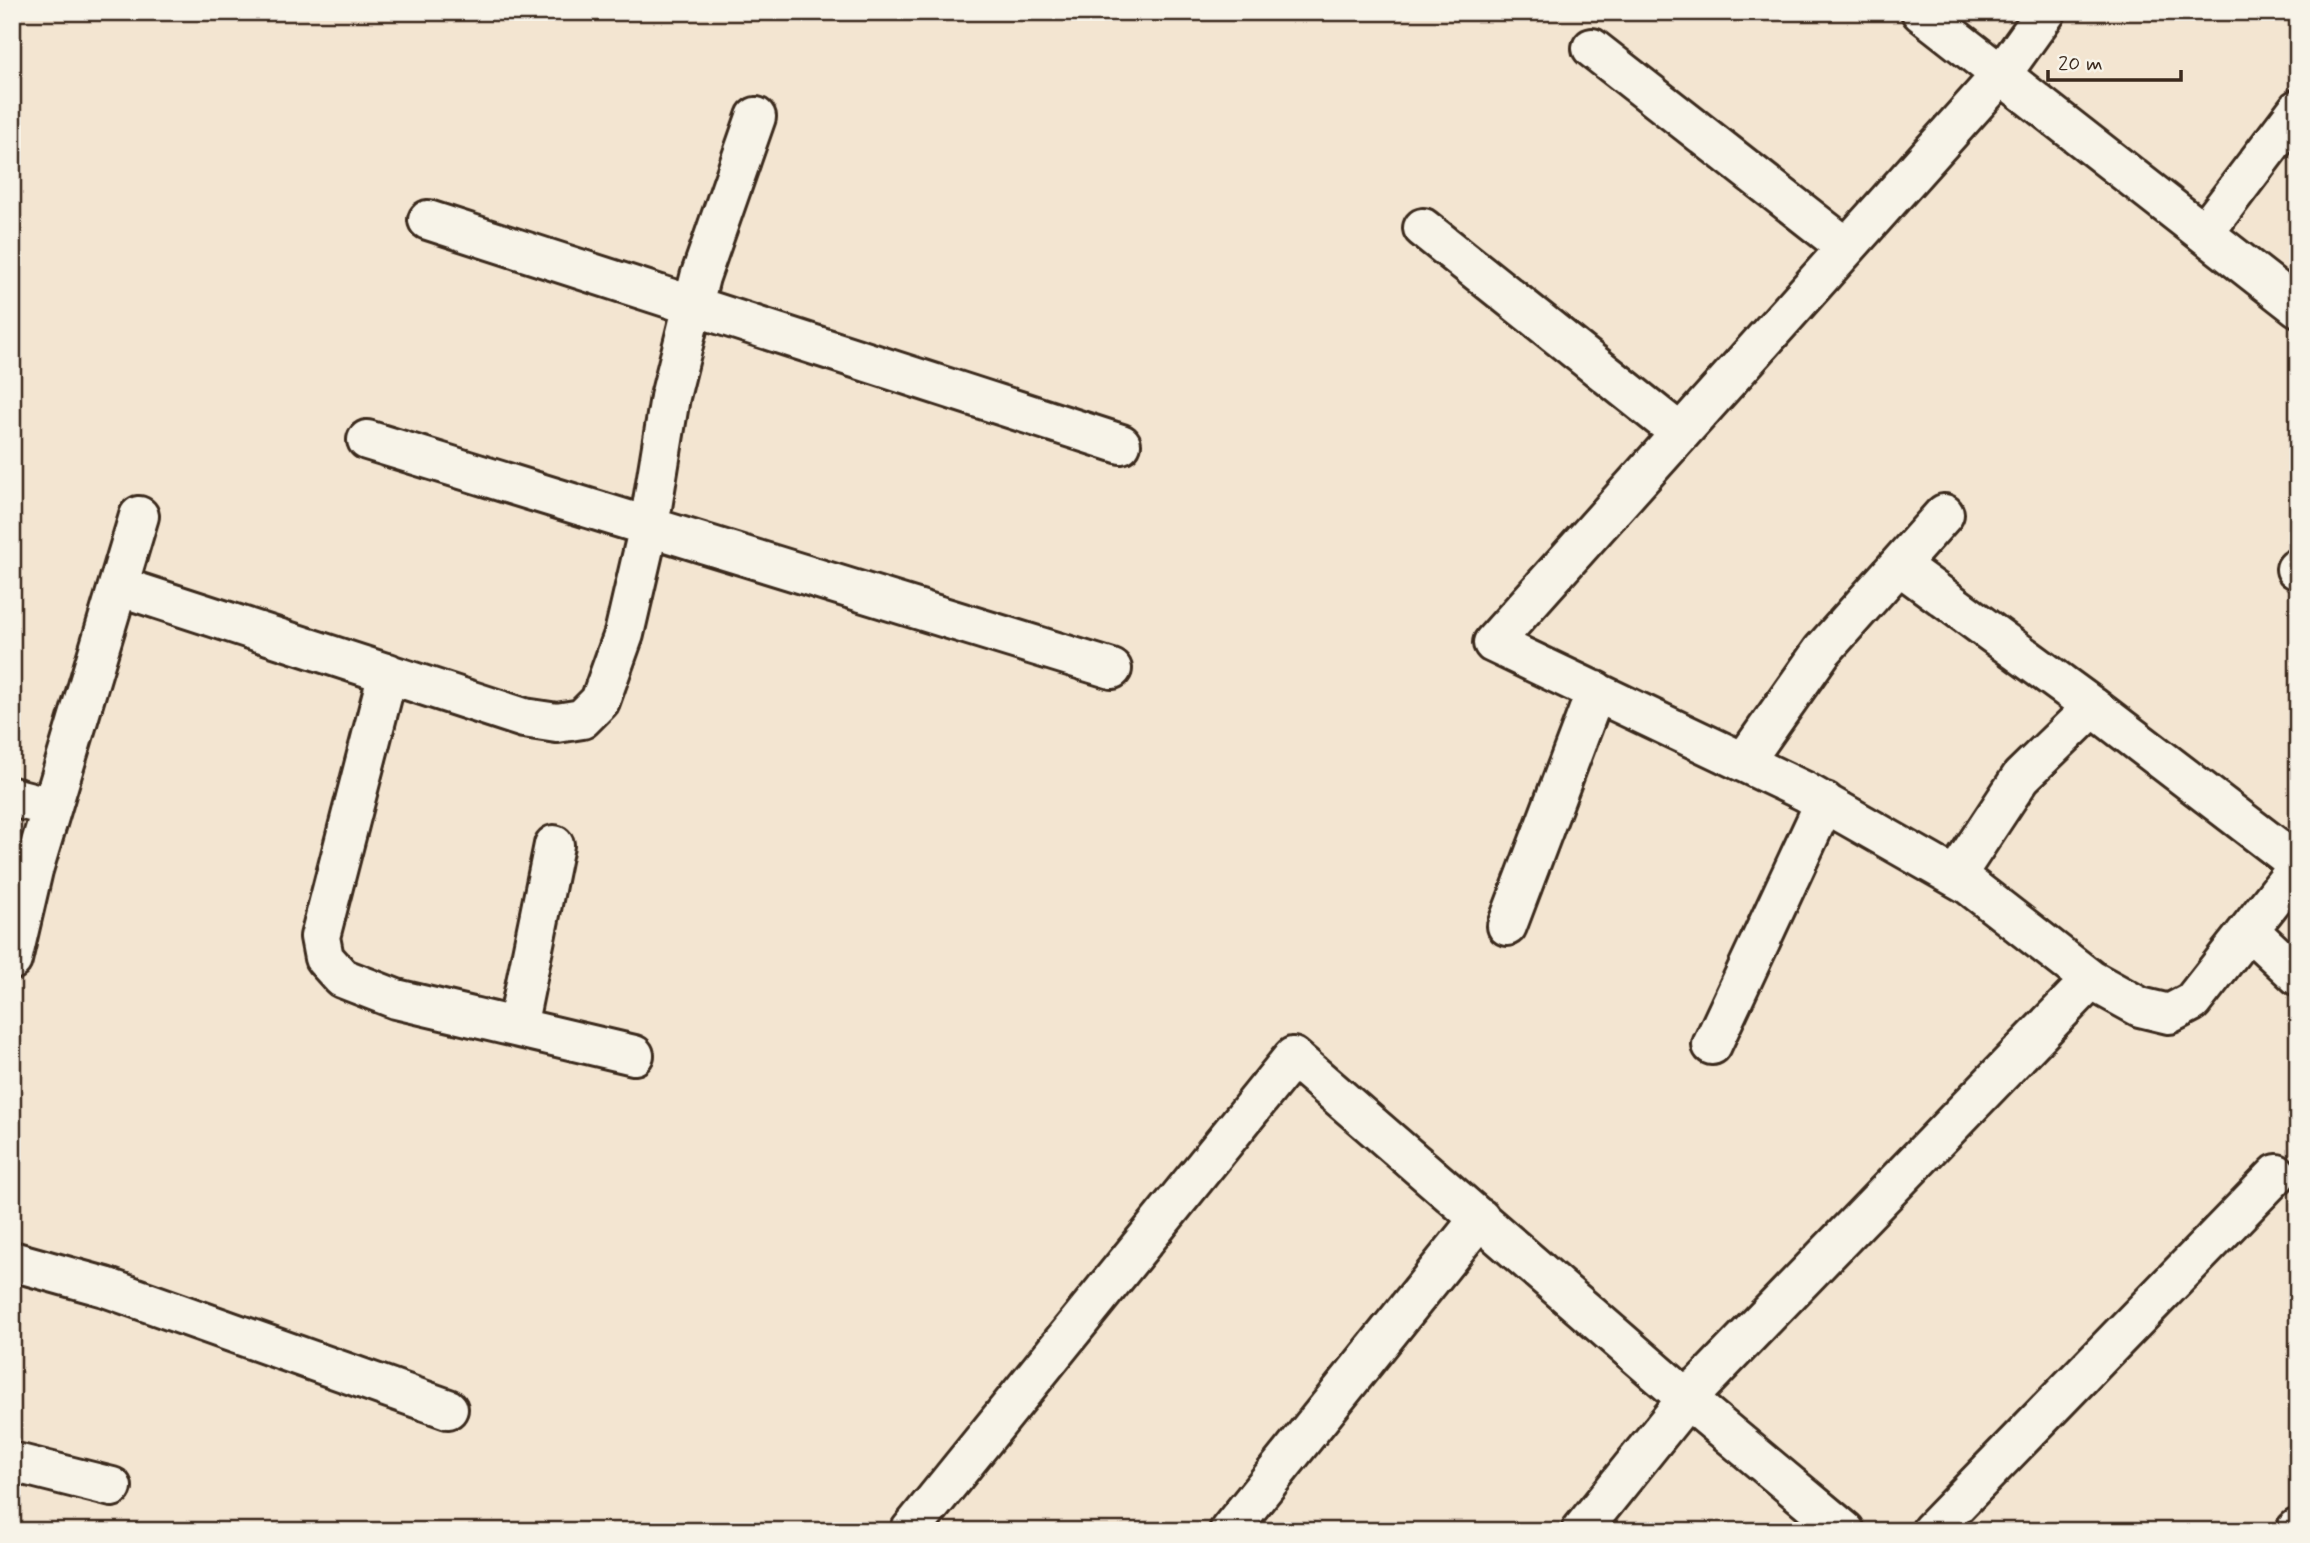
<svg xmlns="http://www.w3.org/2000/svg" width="2310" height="1543" font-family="Mynerve,sans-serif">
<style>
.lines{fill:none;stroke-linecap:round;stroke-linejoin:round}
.street-casing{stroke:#3b2a1e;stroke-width:44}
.street{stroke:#f7f3e8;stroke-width:38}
</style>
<rect width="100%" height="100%" fill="#f3e5d1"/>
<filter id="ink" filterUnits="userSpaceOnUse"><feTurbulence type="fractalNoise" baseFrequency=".0143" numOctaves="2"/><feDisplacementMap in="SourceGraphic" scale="14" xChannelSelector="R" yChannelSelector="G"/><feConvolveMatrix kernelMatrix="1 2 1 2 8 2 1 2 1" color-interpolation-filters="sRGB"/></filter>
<g filter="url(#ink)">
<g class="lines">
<defs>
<path id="street" d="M1921 12 2298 307
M2046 12 2001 75 1493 643 1804 791 1969 885 2091 980 2140 1007 2169 1014 2192 1002 2298 867
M1592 48 1846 247
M428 220 1121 444
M1423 228 1680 433
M2204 233 2298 109
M367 440 1112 669
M1899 565 2093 707 2298 864
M2296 569 2298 570
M118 586 524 718 557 723 582 719 600 701 624 634 649 526 670 397 700 277 756 117
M388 673 320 937 324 958 342 978 396 999 634 1055
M1744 762 1822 651 1944 514
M12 797 51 807
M1955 877 2021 777 2093 707
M1507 926 1596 691
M2249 930 2298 976
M12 960 33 870 139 516
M517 1027 554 845
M1712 1045 1825 802
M12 1261 105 1287 448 1409
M12 1462 112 1487
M910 1531 1293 1057 1687 1399 1845 1531
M1229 1531 1480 1218
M1581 1531 1687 1399 2091 980
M1931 1531 2277 1174
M2295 1531 2298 1528"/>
</defs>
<use href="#street" class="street-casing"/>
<use href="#street" class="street"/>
</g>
</g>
<rect width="2310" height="1543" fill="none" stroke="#f7f3e8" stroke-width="42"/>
<rect x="21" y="21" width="2268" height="1501" fill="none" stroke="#3b2a1e" stroke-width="2.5" filter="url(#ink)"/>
<path d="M2048 70v10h133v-10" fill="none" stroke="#3b2a1e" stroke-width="3.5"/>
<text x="2058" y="70" font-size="21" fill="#3b2a1e" stroke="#f7f3e8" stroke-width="5" paint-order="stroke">20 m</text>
</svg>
